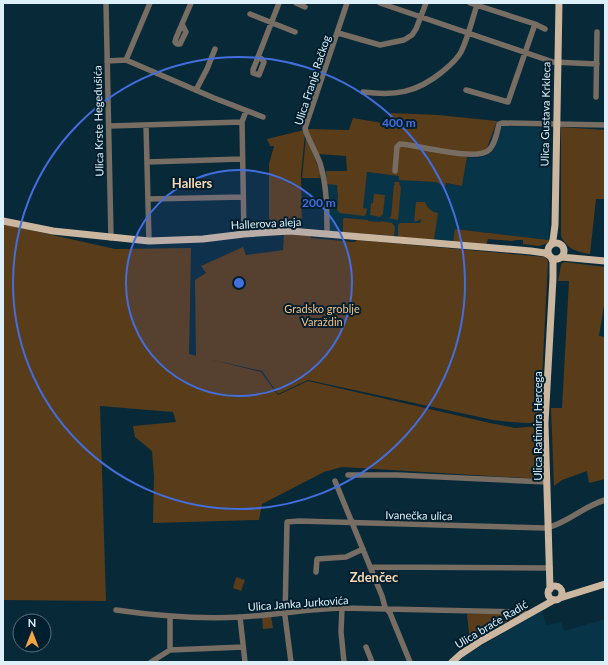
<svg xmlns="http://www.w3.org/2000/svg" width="608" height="665" font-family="Lato,sans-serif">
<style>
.built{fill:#083447}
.green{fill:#593c1a}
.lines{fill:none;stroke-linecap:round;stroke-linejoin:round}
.minor{stroke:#786d63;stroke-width:5.5}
.major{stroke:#cbb69f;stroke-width:7}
.ring{fill:none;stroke:#436ede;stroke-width:2}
.labels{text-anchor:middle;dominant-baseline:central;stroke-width:4;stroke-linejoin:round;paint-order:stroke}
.street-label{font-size:11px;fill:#ddeff8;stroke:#001f2e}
.park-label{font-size:11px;fill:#f7c081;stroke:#001f2e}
.quarter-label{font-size:13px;font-weight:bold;fill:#fad9b5;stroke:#001f2e}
.centre{fill:#436ede;stroke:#001f2e;stroke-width:2}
.ring-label{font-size:12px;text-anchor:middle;font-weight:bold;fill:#436ede;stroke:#001f2e;stroke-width:4;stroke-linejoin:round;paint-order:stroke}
</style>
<rect width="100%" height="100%" fill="#082938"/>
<path class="built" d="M503 126 547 128 551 131 549 240 456 229 453 242 329 231 324 172H353L376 173 393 175 396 174 462 186 467 157 478 158 486 156 491 153 494 148 501 127Z
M542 611 546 625 561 622 564 631 605 619V662H457L464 656Z"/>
<path class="green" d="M391 113 438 115 497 121 487 148 484 151 472 152 471 157H467L462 186 446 183 445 187 436 182 399 180V176L367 172 363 208 367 209 366 214 364 216 340 213 337 210 338 197 337 185 327 184 326 171H347L346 156 318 154 307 129 349 130 353 118 388 124Z
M561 127 605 130V199H596L590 254C577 252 567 249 561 236Z
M304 130 305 134 301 174 302 229H269V164L274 146H270L267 139Z
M306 137 321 174 319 176 322 178H302Z
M394 182H399L400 186 401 187 398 220 388 218 391 217 394 185H395Z
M374 194 385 195 383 214 380 217 370 215 371 204 373 203Z
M416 202H425C427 208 432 212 438 213L434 240 398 237V225L400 223H420L422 219 414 222Z
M345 218 368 220V221L380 222 381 221 392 223 395 227 394 236 343 232V219Z
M3 224 115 249 191 248 189 354 261 372 278 395 308 381 490 423 515 428 538 426 541 479 342 467 324 472 262 504 259 520 153 523 154 476 152 451 135 437 133 426 176 422 173 412 100 406 106 601 3 600Z
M455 229 549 240 548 243 539 246 523 244V240H517L512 241 488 239 486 245 453 242Z
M284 234 310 235 311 238 354 242 357 240 545 257 548 261 540 418 536 423C521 423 508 422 493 420L308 380 278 394 262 371 196 356 195 280 206 273 201 266 243 247 246 255 283 250Z
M565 262 605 267V299L599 336 605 337V479L589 483 587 471 562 480 554 486 551 408H562L569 281H558L561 265 562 263Z
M236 577 245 580 241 591 233 588Z
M467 614H514L516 617 470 642Z
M271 616 273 628 263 629 262 617Z"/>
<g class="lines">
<path class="minor" d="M106 3 111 238
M296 3 305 7
M380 3 553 62 597 64
M470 3 535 24 545 29
M250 14 295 32
M182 24 186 32 180 44H177L175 42 176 38 191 3
M338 33 380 45 404 40 412 35 416 29 426 3
M259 56 264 62 259 75 253 73V70L279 3
M126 60 214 98 263 117
M107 61 126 60 150 3
M196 90 207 69 215 49
M466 90 508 102 535 24
M363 92C395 96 416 93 442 72 449 66 456 61 461 52 468 38 472 20 477 5
M596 97 597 32
M242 122 244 234
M146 125 149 241
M109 126 242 122 246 111
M147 162 242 159
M395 171 397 147 400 144C418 145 477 162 489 150 495 144 497 133 499 124L502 123 605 125
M148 199 243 197
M327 234C327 210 327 186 320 163 316 153 310 142 306 132L305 128 347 3
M348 475H397L547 482
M335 481 382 596 385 607 390 613 410 662
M370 567 550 568
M316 572 317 559 346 557 363 549
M342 608 341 632 344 662
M116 610C157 616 200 619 241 617 275 615 308 609 342 608L517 612 529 614
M170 616V650
M240 617 245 662
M366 647 372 662
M151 662 170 650 243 647
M291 662 285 616 287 522 299 521 545 528C564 525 584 506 605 500"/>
<path class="major" d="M3 221 53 231 149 241 203 239 244 234 290 231 531 251 545 253 550 256
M548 251a8 8 0 1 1 16 0a8 8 0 1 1-16 0Z
M551 245 553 240 555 225 559 3
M561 257 605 261
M548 593a7 7 0 1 1 14 0a7 7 0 1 1-14 0Z
M550 589 545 423 553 278V262L551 257
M560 598 605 584
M452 662 461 654 479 642 554 600"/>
</g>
<circle cx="239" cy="283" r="113" fill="#436ede" fill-opacity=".12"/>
<g class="ring">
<circle cx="239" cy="283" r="113"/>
<circle cx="239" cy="283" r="226"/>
</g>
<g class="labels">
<g class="street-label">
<text transform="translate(312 80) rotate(-72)">Ulica Franje Račkog</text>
<text transform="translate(545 114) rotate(-89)">Ulica Gustava Krkleca</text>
<text transform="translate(98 121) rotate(-91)">Ulica Krste Hegedušića</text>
<text transform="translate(266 223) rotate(-3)">Hallerova aleja</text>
<text transform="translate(537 426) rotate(-90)">Ulica Ratimira Hercega</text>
<text transform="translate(419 515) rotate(1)">Ivanečka ulica</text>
<text transform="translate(298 603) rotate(-4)">Ulica Janka Jurkovića</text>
<text transform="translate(491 624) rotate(-31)">Ulica braće Radić</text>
</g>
<g class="park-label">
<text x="322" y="308">Gradsko groblje<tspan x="322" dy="13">Varaždin</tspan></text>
</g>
<g class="quarter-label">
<text x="192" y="183">Hallers</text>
<text x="374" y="577">Zdenčec</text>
</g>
</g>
<circle cx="239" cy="283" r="6" class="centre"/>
<g class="ring-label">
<text x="399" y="127">400 m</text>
<text x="319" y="207">200 m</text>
</g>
<rect width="608" height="665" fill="none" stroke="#ddeff8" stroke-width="8"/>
<g transform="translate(32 633)"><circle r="19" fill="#001f2e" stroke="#58727f"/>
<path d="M0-3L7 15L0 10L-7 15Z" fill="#f2a541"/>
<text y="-6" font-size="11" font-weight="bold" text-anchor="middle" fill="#ddeff8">N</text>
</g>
</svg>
